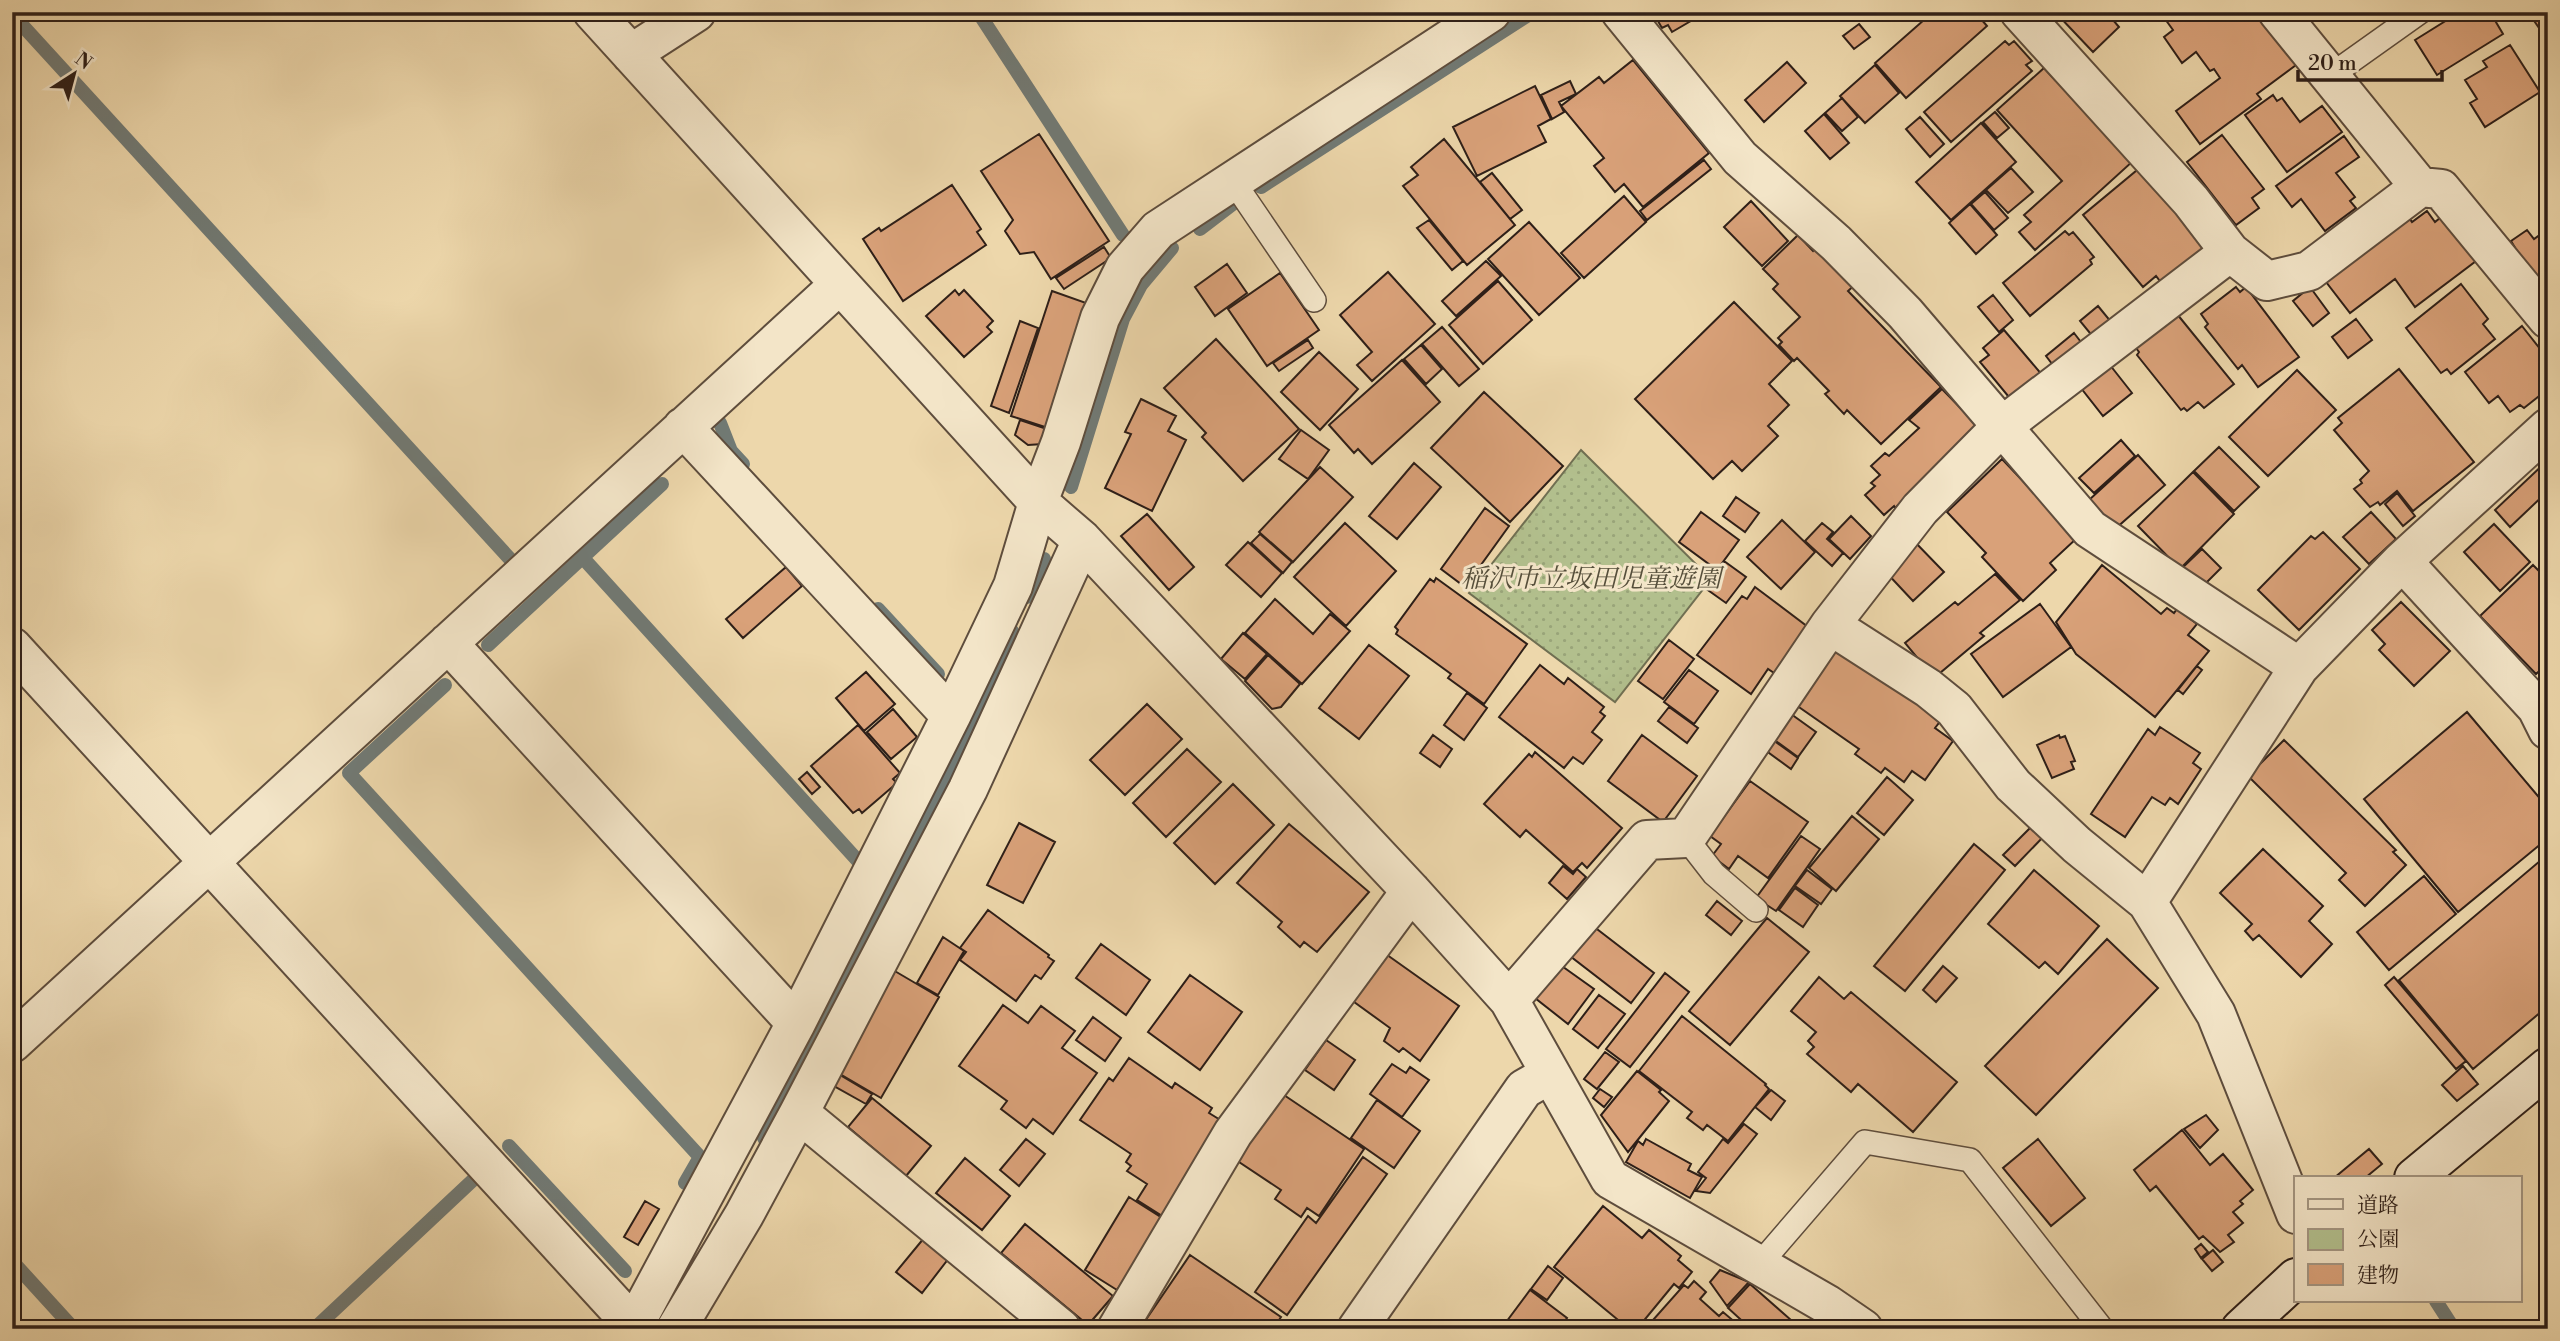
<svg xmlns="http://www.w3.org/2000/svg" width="2560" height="1341" font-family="'Libre Bodoni','Noto Serif JP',serif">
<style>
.green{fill:url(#green-dots);stroke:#706f52;stroke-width:2}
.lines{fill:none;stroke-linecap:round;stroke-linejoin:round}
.stream{stroke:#717a75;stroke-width:14}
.building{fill:#d9a179;stroke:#2e1f18;stroke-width:2}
.lane-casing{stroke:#5e4d3d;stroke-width:26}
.street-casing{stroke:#5e4d3d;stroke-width:42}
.secondary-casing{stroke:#2e1f18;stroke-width:42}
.lane{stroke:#f3e5c8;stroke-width:23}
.street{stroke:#f3e5c8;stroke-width:38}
.secondary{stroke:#f3e5c8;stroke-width:38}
.labels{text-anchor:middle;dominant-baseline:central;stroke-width:6;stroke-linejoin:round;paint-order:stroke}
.park-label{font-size:26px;font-style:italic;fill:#564f3b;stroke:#f3e5c8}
</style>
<defs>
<pattern id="green-dots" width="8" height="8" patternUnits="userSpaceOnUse" patternTransform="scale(1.75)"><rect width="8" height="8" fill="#b2bf8d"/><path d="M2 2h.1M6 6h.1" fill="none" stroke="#99a479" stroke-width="1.8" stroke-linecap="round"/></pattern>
</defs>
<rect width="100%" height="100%" fill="#edd7ab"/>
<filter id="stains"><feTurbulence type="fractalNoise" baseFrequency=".00286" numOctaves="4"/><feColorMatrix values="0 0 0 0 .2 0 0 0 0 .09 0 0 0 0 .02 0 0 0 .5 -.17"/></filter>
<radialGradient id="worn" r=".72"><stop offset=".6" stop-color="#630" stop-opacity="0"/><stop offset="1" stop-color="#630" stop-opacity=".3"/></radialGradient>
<path class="green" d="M1581 450 1711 579 1615 702 1469 593Z"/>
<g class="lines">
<path class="stream" d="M978 12 1123 235
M12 14 510 559
M1261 187 1533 12
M1200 229 1234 203
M720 423 731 451 743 464
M1071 487 1123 319 1141 285 1172 248
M583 558 859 862
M1027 597 1044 559
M878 609 938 674
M488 645 662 484
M445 685 349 773 700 1157 685 1183
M764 1138 831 1002 954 762 1012 631
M509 1146 625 1271
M12 1261 74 1329
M2436 1301 2454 1329
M655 1325 685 1277
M314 1329 473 1180"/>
</g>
<path class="building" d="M1663 12H1700L1701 15 1672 32 1668 25 1662 28 1655 16Z
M1933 12H1975L1987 26 1906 98 1875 63Z
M2055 12H2121L2113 20 2119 27 2093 52Z
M2160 12H2263L2296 65 2257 94 2261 99 2200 144 2176 111 2220 78 2214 69 2210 71 2196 52 2182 63 2164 37 2173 30Z
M2460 12H2490L2503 34 2437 75 2415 40Z
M2534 12H2548V41L2530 15Z
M1859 24 1870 37 1854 49 1843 36Z
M2005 41 2009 45 2014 41 2032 61 2026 65 2032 71 1951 142 1924 112Z
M2510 45 2540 92 2485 127 2470 103 2477 99 2465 80 2487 67 2483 61Z
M1633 60 1709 153 1643 207 1624 184 1615 192 1594 166 1604 158 1561 106 1599 77 1604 83Z
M1787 62 1806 83 1764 122 1745 100Z
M1875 65 1899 93 1865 123 1840 96Z
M2044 68 2055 80 2062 75 2133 161 2035 250 2019 232 2031 222 2024 215 2062 181 1997 110Z
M1570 81 1576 94 1559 102 1564 112 1552 119 1541 95Z
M1535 86 1551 119 1538 126 1546 142 1477 176 1453 127Z
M2273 95 2277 101 2282 98 2300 122 2322 106 2342 132 2287 172 2245 115Z
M1842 98 1858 117 1842 131 1825 113Z
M1995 112 2009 128 1997 138 1983 122Z
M1824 114 1849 143 1830 159 1805 131Z
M1920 117 1944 144 1930 157 1906 129Z
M1981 123 2016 162 1951 220 1916 182Z
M1039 134 1109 241 1051 279 1034 252 1020 254 1005 231 1013 220 981 171Z
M2222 135 2264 189 2252 198 2259 208 2236 225 2187 162Z
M2344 136 2359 157 2336 173 2355 197 2350 201 2356 208 2325 231 2301 199 2292 207 2276 186Z
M1444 139 1515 225 1467 265 1403 186 1418 175 1411 167Z
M1704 160 1711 169 1647 220 1640 211Z
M2142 166 2209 246 2163 285 2156 276 2143 287 2083 215Z
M2011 168 2033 192 2008 213 1986 190Z
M1492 173 1522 210 1510 219 1480 182Z
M952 185 981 229 977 232 986 245 903 301 863 239 879 228 881 231Z
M1985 192 2008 218 1994 230 1971 204Z
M1624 196 1646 222 1584 278 1561 253Z
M1751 201 1788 241 1762 266 1724 227Z
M1970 204 1997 235 1976 254 1949 223Z
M2427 211 2435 222 2446 213 2480 258 2415 307 2395 279 2350 313 2323 278 2407 215 2412 222Z
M1429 220 1463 261 1452 270 1417 228Z
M1529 222 1580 278 1539 315 1488 259Z
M2527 230 2534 239 2545 231 2548 234V295L2515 252 2517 251 2511 241Z
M2065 231 2069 235 2073 232 2094 257 2090 260 2092 264 2030 316 2003 283Z
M1798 235 1813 251 1817 246 1859 281 1848 291 1941 387 1881 444 1847 410 1844 414 1825 394 1829 391 1797 358 1794 361 1779 345 1782 342 1778 338 1800 317 1773 289 1778 284 1763 269Z
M1104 247 1111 258 1064 289 1056 278Z
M1486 261 1501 276 1456 316 1442 301Z
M1227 264 1247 293 1215 316 1195 287Z
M1388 272 1435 324 1372 381 1357 365 1372 352 1340 315Z
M1280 273 1319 330 1267 366 1228 309Z
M1498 281 1532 320 1483 364 1449 325Z
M2461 284 2488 319 2483 324 2495 339 2451 374 2447 369 2441 373 2406 328Z
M2236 287 2240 292 2246 287 2299 357 2258 387 2242 365 2238 369 2205 327 2208 324 2201 314Z
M2310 287 2329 313 2313 326 2293 301Z
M955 290 959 295 964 290 993 321 987 327 992 332 964 357 926 316Z
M1052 291 1089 304 1048 428 1011 416Z
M1993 295 2013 320 1999 332 1978 307Z
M1734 302 1792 361 1769 384 1789 405 1768 426 1778 436 1742 471 1732 461 1713 479 1635 399Z
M2098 306 2112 323 2094 338 2080 321Z
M2177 314 2234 384 2204 408 2198 402 2187 411 2184 408 2181 410 2137 355 2139 352 2136 348Z
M2356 319 2372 340 2348 358 2332 337Z
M1020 321 1038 328 1009 413 991 406Z
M2522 326 2548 359V389L2524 408 2520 405 2510 412 2498 396 2489 403 2465 372Z
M1442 327 1479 369 1459 386 1422 344Z
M2004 330 2043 376 2013 402 1980 362 1989 355 1983 348Z
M2074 333 2084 346 2056 369 2046 356Z
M1216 339 1299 429 1243 481 1202 437 1206 433 1164 388Z
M1308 340 1313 348 1279 371 1273 363Z
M1421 345 1442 369 1426 384 1404 359Z
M1319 352 1358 389 1320 430 1281 392Z
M1402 360 1440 402 1372 464 1358 449 1354 453 1329 425Z
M2106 360 2132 393 2103 416 2077 383Z
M2399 369 2474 462 2413 511 2397 491 2380 505 2378 502 2370 507 2354 489 2362 483 2360 480 2369 471 2334 430 2342 423 2338 418Z
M2297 370 2336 410 2268 476 2229 437Z
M1942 389 1980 428 1895 508 1894 506 1884 515 1865 495 1875 486 1871 483 1880 475 1871 466 1885 453 1889 456 1919 428 1909 420Z
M1484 392 1563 466 1510 522 1431 448Z
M1141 399 1176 416 1168 431 1186 440 1152 511 1105 488 1131 434 1125 432Z
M1020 420 1047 429 1043 444 1028 445 1015 435Z
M1301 430 1329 450 1308 479 1279 459Z
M2121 440 2135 456 2094 493 2079 478Z
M2219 447 2259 487 2234 511 2194 471Z
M2138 455 2165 485 2115 529 2089 500Z
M2002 459 2077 538 2050 563 2056 570 2023 601 1982 557 1986 553 1947 512Z
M2548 460V491L2510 527 2495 510Z
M1414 463 1441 487 1397 539 1369 516Z
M1320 467 1353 497 1293 562 1259 532Z
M2193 472 2234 514 2180 569 2138 526Z
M2397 493 2415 516 2403 526 2385 504Z
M1736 497 1759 513 1745 532 1723 516Z
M1485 508 1509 526 1465 587 1441 569Z
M1701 512 1739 540 1717 570 1679 542Z
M2371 512 2396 539 2369 564 2343 537Z
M1147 514 1194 567 1169 590 1121 536Z
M1851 516 1871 536 1850 559 1829 539Z
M1782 520 1815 552 1781 589 1747 557Z
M1345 523 1396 571 1346 626 1294 577Z
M1822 523 1833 532 1827 539 1843 553 1832 566 1805 541Z
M2494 524 2530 562 2500 591 2464 552Z
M2323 532 2360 569 2299 630 2258 590 2311 536 2315 539Z
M1260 534 1292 562 1283 573 1251 543Z
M1913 540 1944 572 1913 601 1883 569Z
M1248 542 1282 573 1261 597 1226 565Z
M2202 549 2221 568 2198 591 2179 571Z
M1724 561 1746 577 1726 603 1705 588Z
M2102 565 2161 614 2167 608 2174 613 2177 609 2197 624 2188 635 2209 651 2155 717 2076 654 2056 622Z
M2533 565 2548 580V663L2536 674 2480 616Z
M786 567 802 586 743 638 726 619Z
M1995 574 2020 600 1980 633 1984 636 1934 678 1905 643 1955 602 1958 605Z
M1436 578 1527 644 1484 704 1448 678 1451 674 1396 634 1398 630 1395 627 1430 579 1434 582Z
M1755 587 1808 627 1774 673 1768 669 1751 694 1697 655 1742 596 1747 599Z
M1275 599 1313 634 1330 614 1350 631 1302 684 1245 633Z
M2401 602 2450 651 2414 686 2379 650 2385 644 2372 630Z
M2040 604 2071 647 2003 697 1971 654Z
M1243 633 1267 654 1245 679 1221 659Z
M1669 640 1694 659 1663 699 1638 681Z
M1369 645 1409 676 1359 739 1319 708Z
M1837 648 1942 719 1935 728 1953 741 1925 780 1912 771 1904 782 1885 768 1881 773 1855 754 1859 749 1796 705Z
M1268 655 1300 684 1281 707 1272 709 1245 681Z
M1540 665 1564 684 1568 678 1604 707 1600 712 1605 716 1592 732 1602 740 1583 764 1573 757 1564 768 1499 717Z
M2197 666 2202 670 2183 694 2178 690Z
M1689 670 1718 691 1694 724 1664 702Z
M866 672 895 704 864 731 836 698Z
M1467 693 1487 708 1464 740 1444 725Z
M1147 704 1182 739 1125 795 1090 760Z
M1669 707 1698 728 1687 743 1658 721Z
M893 709 917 737 891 759 867 732Z
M2467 712 2548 808V838L2458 912 2364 799Z
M1791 714 1816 732 1798 757 1773 739Z
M858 725 900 773 893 779 897 783 862 813 859 809 853 813 811 766Z
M2160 727 2200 753 2193 763 2201 769 2178 804 2170 798 2165 805 2152 797 2125 837 2091 814 2148 729 2155 735Z
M1433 735 1452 749 1440 767 1420 753Z
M1642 735 1697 776 1663 822 1608 781Z
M2059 735 2060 738 2065 736 2075 761 2071 762 2074 769 2052 778 2037 745Z
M1773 740 1798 758 1791 769 1765 750Z
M2284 740 2396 850 2393 852 2406 865 2365 906 2339 880 2346 873 2248 776Z
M1187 749 1221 782 1166 837 1133 803Z
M1535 752 1622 828 1587 868 1582 863 1573 872 1526 830 1520 837 1484 804 1529 754 1532 757Z
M807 772 820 787 812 794 799 779Z
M1887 777 1913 800 1884 835 1857 813Z
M1750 781 1808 822 1768 878 1738 856 1729 869 1712 856 1721 844 1710 836Z
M1233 784 1274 825 1215 884 1174 843Z
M1852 816 1879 839 1836 891 1809 868Z
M2036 822 2047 833 2015 866 2003 855Z
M1019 823 1055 842 1023 903 987 885Z
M1289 824 1369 892 1317 952 1304 942 1300 947 1278 927 1282 922 1237 883Z
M1801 836 1820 849 1776 911 1756 898Z
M1974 844 2005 870 1905 991 1874 966Z
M2263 849 2323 906 2309 921 2332 944 2301 977 2259 935 2253 940 2245 931 2252 924 2220 893Z
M2547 855 2548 1006 2473 1069 2399 980Z
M1563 866 1573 874 1577 869 1586 877 1567 899 1549 883Z
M1807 870 1832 889 1821 904 1795 886Z
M2034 870 2099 926 2058 974 2045 962 2039 968 1988 924Z
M2424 876 2456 914 2389 970 2357 932Z
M1795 888 1818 905 1803 927 1779 910Z
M1717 901 1742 921 1731 935 1706 915Z
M988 910 1049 955 1048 957 1054 961 1041 979 1035 975 1016 1001 960 960 966 952 960 948Z
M1767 918 1809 952 1730 1045 1689 1011Z
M1593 926 1654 973 1631 1003 1570 956Z
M943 937 964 951 938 995 917 983Z
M2107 939 2158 988 2036 1115 1985 1066Z
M1101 944 1150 980 1126 1015 1076 978Z
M1383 952 1459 1006 1420 1061 1403 1048 1399 1052 1384 1041 1390 1028 1350 999Z
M1559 964 1594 989 1568 1024 1535 998Z
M1943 966 1957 978 1936 1002 1923 990Z
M893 970 939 997 881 1098 840 1074Z
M1665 973 1689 992 1630 1067 1606 1049Z
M1190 975 1242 1012 1200 1070 1148 1032Z
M1819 977 1844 999 1851 992 1957 1082 1913 1132 1858 1084 1851 1092 1807 1054 1814 1047 1808 1041 1816 1032 1791 1011Z
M2394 977 2466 1061 2456 1069 2385 985Z
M1599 995 1625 1014 1598 1048 1573 1029Z
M1003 1005 1028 1023 1041 1006 1075 1031 1062 1048 1097 1073 1053 1134 1033 1119 1026 1128 1001 1109 1007 1101 959 1066Z
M1682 1016 1766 1084 1765 1085 1769 1089 1728 1141 1707 1125 1703 1130 1687 1118 1692 1112 1639 1071Z
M1093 1017 1121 1038 1105 1061 1076 1040Z
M1326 1040 1355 1060 1334 1090 1305 1070Z
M1605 1052 1619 1062 1597 1089 1584 1079Z
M1129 1058 1172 1088 1175 1083 1212 1108 1209 1113 1222 1121 1179 1186 1185 1189 1167 1219 1137 1200 1147 1184 1127 1171 1131 1166 1126 1162 1131 1154 1080 1120 1109 1078 1113 1081Z
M1392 1064 1406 1073 1410 1067 1429 1080 1402 1117 1370 1094Z
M2463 1066 2478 1084 2457 1101 2442 1085Z
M1637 1071 1661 1090 1659 1092 1669 1101 1628 1152 1601 1115Z
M840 1075 872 1094 866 1104 834 1086Z
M1600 1089 1612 1097 1604 1107 1593 1098Z
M1771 1090 1785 1101 1771 1120 1755 1107Z
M1278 1091 1364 1149 1319 1216 1307 1208 1301 1217 1275 1199 1281 1190 1233 1158Z
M872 1098 931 1146 906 1176 848 1127Z
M1377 1100 1420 1131 1394 1168 1351 1138Z
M2206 1115 2218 1130 2200 1148 2184 1129Z
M1744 1124 1757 1134 1710 1193 1696 1191 1706 1178 1698 1172 1723 1139 1728 1143Z
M2182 1130 2210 1165 2223 1154 2253 1190 2240 1201 2243 1204 2233 1212 2243 1223 2228 1235 2234 1242 2220 1252 2203 1236 2199 1239 2156 1186 2150 1191 2134 1170Z
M1026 1139 1045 1154 1019 1186 1000 1170Z
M1646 1139 1691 1164 1688 1170 1702 1177 1690 1198 1626 1162 1638 1141 1643 1145Z
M2038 1139 2085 1198 2051 1226 2003 1168Z
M2369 1149 2382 1164 2365 1178H2334Z
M1363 1157 1387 1174 1287 1315 1255 1292 1308 1216 1316 1223Z
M965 1158 1010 1196 982 1230 936 1193Z
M1129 1197 1167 1221 1126 1287 1121 1284 1117 1290 1085 1270Z
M645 1201 659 1209 638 1245 624 1237Z
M1603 1206 1642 1238 1649 1230 1681 1256 1678 1260 1692 1272 1679 1288 1674 1284 1637 1329H1629L1554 1267Z
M1025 1224 1113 1296 1088 1325 1001 1253Z
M924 1238 949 1258 922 1293 896 1272Z
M2201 1244 2208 1252 2201 1258 2195 1249Z
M2213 1250 2223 1262 2212 1271 2202 1259Z
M1190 1255 1281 1317 1273 1329H1150L1143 1324Z
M1548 1266 1563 1278 1547 1300 1531 1289Z
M1720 1270 1749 1282 1727 1306 1710 1282Z
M1694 1281 1706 1292 1700 1299 1719 1316 1723 1312 1743 1329H1645L1684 1285 1688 1288Z
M1750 1284 1791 1320 1783 1329H1751L1728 1308Z
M1530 1290 1567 1318 1559 1329H1501Z
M1020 1320 1031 1329H1013Z"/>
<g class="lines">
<defs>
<path id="lane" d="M2330 76 2420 12
M1233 181 1314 300
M1686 838 1714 874 1756 910
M1759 1265 1865 1142 1970 1160 2102 1329"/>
<path id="street" d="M593 12 1038 502 1082 540 1411 891 1509 1000 1610 1179 1828 1305 1863 1329
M1621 12 1740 158 1836 243 1905 313 2090 529 2299 667
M2020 12 2191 201 2230 252
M2278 12 2420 187 2441 189 2548 319
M631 54 696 12
M683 427 951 716
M2402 561 2537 708 2548 730
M1830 625 1928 688 1954 709 2013 785 2077 845 2147 902
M448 643 796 1023
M12 647 634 1326
M1509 1000 1647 840 1686 838 1830 625 1920 509 2001 427 2230 252 2267 281 2309 271 2420 187
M12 1043 840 284
M799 1113 1061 1329
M2296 1214 2216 1014 2147 902 2299 667 2402 561 2548 428
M632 1329 796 1023 951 716 1013 586 1038 502 1061 442 1100 318 1125 268 1158 230 1491 12
M676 1329 744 1215 799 1113 968 789 1082 540
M1117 1329 1233 1133 1411 891
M1357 1329 1524 1089 1550 1074"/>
<path id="secondary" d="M2414 1178 2548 1067
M2241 1329 2296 1278"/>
</defs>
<use href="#lane" class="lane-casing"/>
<use href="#street" class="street-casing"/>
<use href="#secondary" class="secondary-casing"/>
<use href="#lane" class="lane"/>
<use href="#street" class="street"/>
<use href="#secondary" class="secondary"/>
</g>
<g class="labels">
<g class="park-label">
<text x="1591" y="579">稲沢市立坂田児童遊園</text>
</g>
</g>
<rect width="2560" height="1341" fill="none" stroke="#edd7ab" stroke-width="42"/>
<rect x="14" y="14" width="2532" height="1313" fill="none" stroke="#2e1f18" stroke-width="3.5"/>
<rect x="21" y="21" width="2518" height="1299" fill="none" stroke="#2e1f18" stroke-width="2"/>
<rect x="2294" y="1176" width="228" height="126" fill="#f3e5c8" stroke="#a49682" stroke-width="2"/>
<rect x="2308" y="1199" width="35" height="10" fill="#f3e5c8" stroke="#a49682" stroke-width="2"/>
<text x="2357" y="1212" font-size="21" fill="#2e1f18">道路</text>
<rect x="2308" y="1229" width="35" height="21" fill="#b2bf8d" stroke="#a49682" stroke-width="2"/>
<text x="2357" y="1246" font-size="21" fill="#2e1f18">公園</text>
<rect x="2308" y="1264" width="35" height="21" fill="#d9a179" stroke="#a49682" stroke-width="2"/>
<text x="2357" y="1282" font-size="21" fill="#2e1f18">建物</text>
<g transform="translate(74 74) rotate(36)" stroke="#f3e5c8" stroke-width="5" paint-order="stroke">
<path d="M0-5L12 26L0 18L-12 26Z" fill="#2e1f18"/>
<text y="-10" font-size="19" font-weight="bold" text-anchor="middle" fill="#2e1f18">N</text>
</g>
<path d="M2298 70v10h144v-10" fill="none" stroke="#2e1f18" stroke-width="3.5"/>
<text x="2308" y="70" font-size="21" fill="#2e1f18" stroke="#f3e5c8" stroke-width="5" paint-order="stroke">20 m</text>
<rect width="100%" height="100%" filter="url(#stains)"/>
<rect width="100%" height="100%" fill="url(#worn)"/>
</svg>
